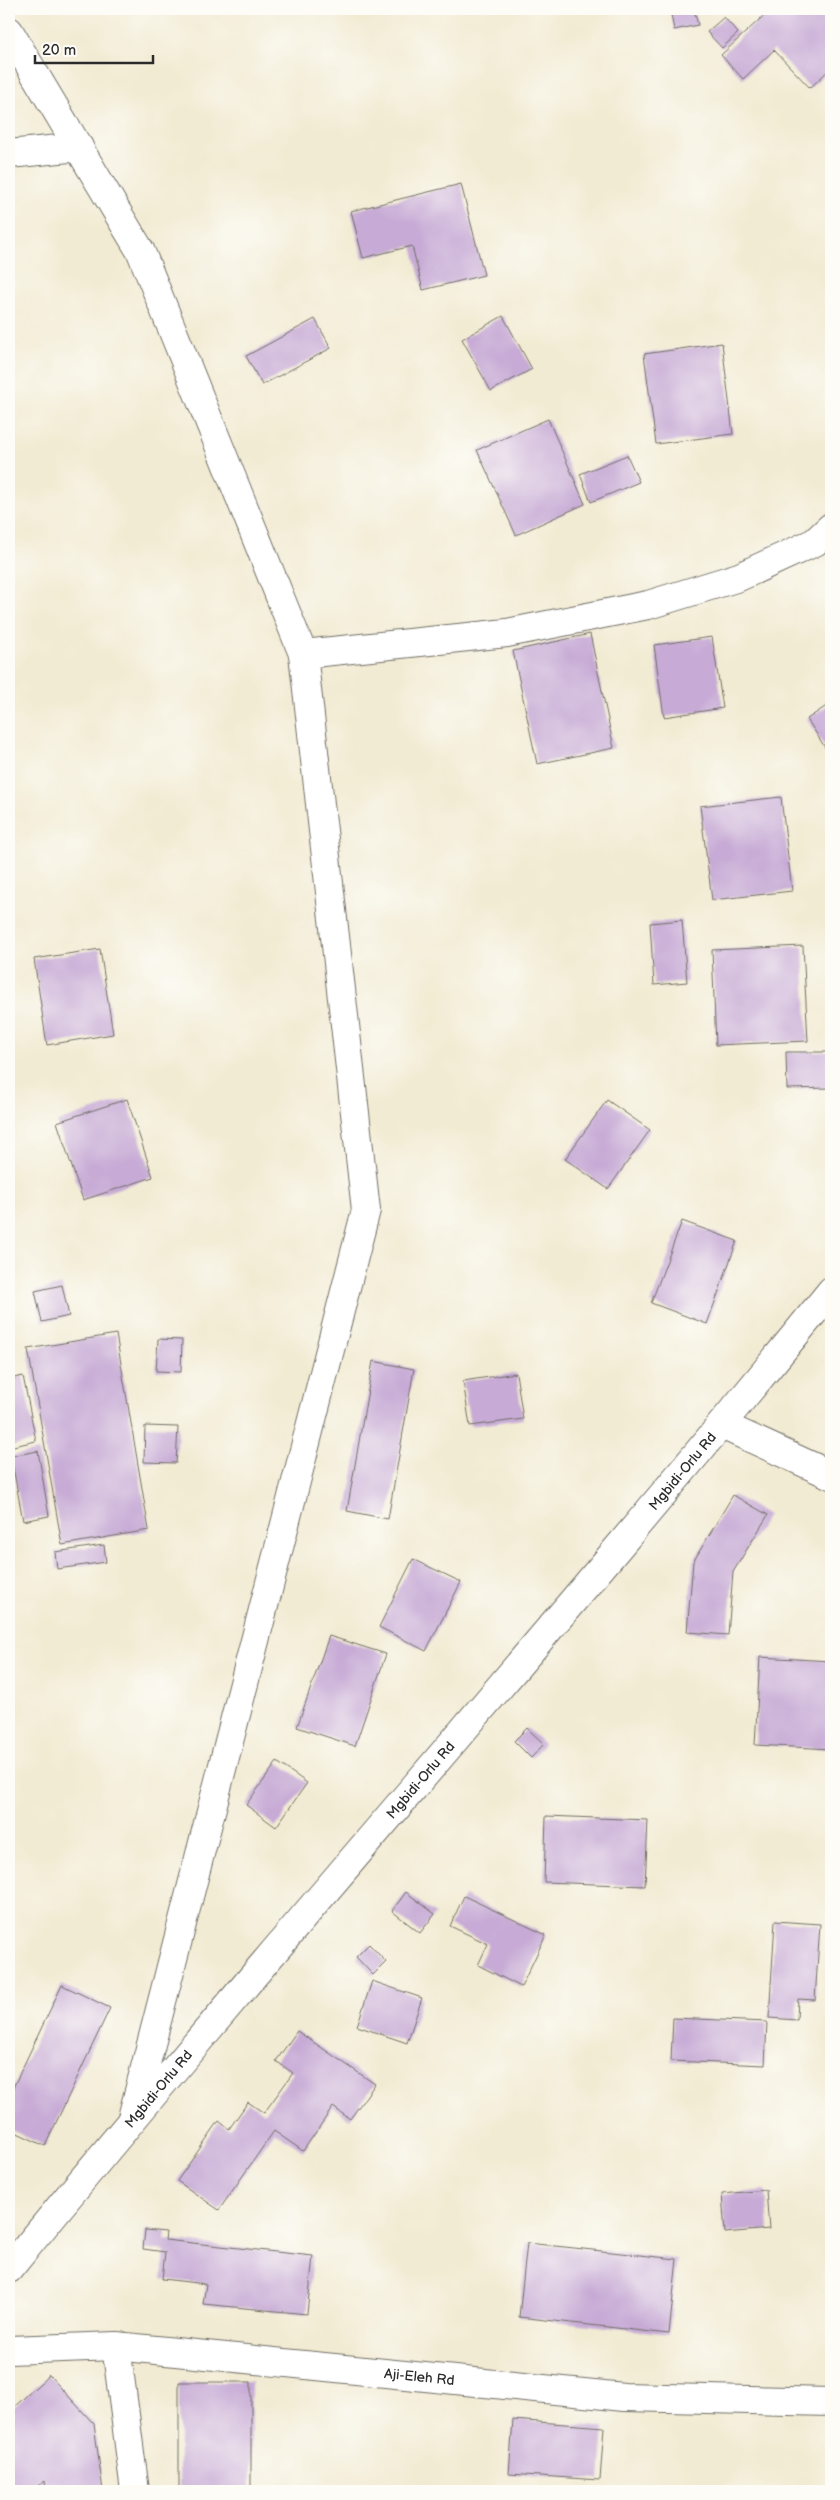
<svg xmlns="http://www.w3.org/2000/svg" width="840" height="2500" font-family="'Balsamiq Sans',sans-serif">
<style>
.building{fill:#c7abd6}
.lines{fill:none;stroke-linecap:round;stroke-linejoin:round}
.street-casing{stroke:#716e66;stroke-width:30}
.secondary-casing{stroke:#716e66;stroke-width:30}
.street{stroke:#fff;stroke-width:28}
.secondary{stroke:#fff;stroke-width:28}
.labels{text-anchor:middle;dominant-baseline:central;stroke-width:4;stroke-linejoin:round;paint-order:stroke}
.street-label{font-size:14px;fill:#2b2b2b;stroke:#fdfcf7}
</style>
<rect width="100%" height="100%" fill="#fdfcf7"/>
<filter id="ink" filterUnits="userSpaceOnUse"><feTurbulence type="fractalNoise" baseFrequency=".02" numOctaves="2"/><feDisplacementMap in="SourceGraphic" scale="10" xChannelSelector="R" yChannelSelector="G"/><feConvolveMatrix kernelMatrix="1 2 1 2 8 2 1 2 1" color-interpolation-filters="sRGB"/></filter>
<filter id="wash" filterUnits="userSpaceOnUse"><feTurbulence type="fractalNoise" baseFrequency=".0096" numOctaves="4" result="noise"/><feDisplacementMap in="SourceGraphic" scale="20" xChannelSelector="R" yChannelSelector="G"/><feGaussianBlur stdDeviation="1.12" result="paint"/><feColorMatrix in="noise" values="0 0 0 0 0 0 0 0 0 0 0 0 0 0 0 0 0 1.4 0 .05"/><feComposite in="paint" operator="in"/></filter>
<g filter="url(#wash)">
<rect width="100%" height="100%" fill="#f2ebd3"/>
<g id="blocks">
<path class="building" d="M670 9H694L698 25 674 30Z
M771 9H823L831 18V68L810 88 774 50 743 79 721 55Z
M724 17 738 33 722 48 707 32Z
M461 184 484 275 423 290 412 246 363 258 351 211Z
M503 316 532 369 491 391 462 339Z
M315 319 331 348 262 385 246 356Z
M722 343 733 434 656 444 644 354Z
M548 419 585 504 516 535 477 450Z
M627 455 639 482 591 502 580 474Z
M590 634 614 748 537 764 513 651Z
M712 637 723 708 664 717 654 645Z
M831 703V757L807 719Z
M781 797 792 891 712 900 700 806Z
M682 920 687 982 654 985 650 923Z
M803 946 808 1041 716 1045 712 950Z
M100 949 113 1034 47 1045 34 959Z
M786 1052H831V1088L787 1089Z
M127 1099 153 1177 83 1200 57 1122Z
M607 1100 650 1130 608 1189 565 1159Z
M682 1221 737 1241 707 1324 651 1303Z
M62 1285 69 1316 42 1322 35 1291Z
M116 1334 149 1530 62 1545 28 1349Z
M158 1339 182 1340 181 1372 156 1371Z
M373 1361 414 1369 388 1519 347 1511Z
M516 1373 523 1419 470 1426 463 1381Z
M23 1376 36 1441 9 1447V1379Z
M145 1426 178 1427 176 1463 144 1462Z
M38 1451 49 1516 23 1521 11 1456Z
M733 1495 768 1515 733 1572 728 1635 687 1632 693 1562Z
M104 1545 106 1562 57 1569 55 1552Z
M413 1559 461 1582 426 1651 379 1627Z
M329 1636 386 1654 355 1746 297 1727Z
M760 1657 831 1661V1749L755 1745Z
M527 1728 544 1744 531 1758 514 1741Z
M277 1762 307 1783 276 1827 246 1805Z
M546 1816 648 1820 645 1886 544 1882Z
M406 1892 435 1914 420 1933 392 1911Z
M464 1896 546 1935 521 1987 478 1965 488 1944 450 1926Z
M775 1921 820 1924 815 2000 798 1999 797 2020 769 2018Z
M369 1944 386 1962 373 1975 356 1957Z
M372 1981 422 1998 407 2043 357 2026Z
M62 1985 110 2008 45 2146 9 2129V2096Z
M673 2018 767 2022 765 2065 671 2061Z
M297 2031 375 2084 350 2119 333 2107 303 2151 274 2131 219 2210 177 2181 219 2121 229 2129 248 2102 264 2113 293 2073 276 2061Z
M766 2190 769 2229 725 2233 722 2194Z
M145 2230 166 2232 165 2240 313 2256 307 2314 203 2304 206 2284 162 2279 165 2252 143 2249Z
M527 2243 677 2259 669 2334 519 2317Z
M49 2375 94 2424 103 2491H46L45 2481 33 2491H9V2403L13 2408Z
M179 2382H251V2491H179Z
M513 2420 604 2427 600 2480 509 2474Z"/>
</g>
</g>
<g filter="url(#ink)">
<use href="#blocks" fill-opacity="0" stroke="#716e66" stroke-width="1"/>
<g class="lines">
<defs>
<g id="street">
<path d="M9 31 141 252 303 654 366 1210 132 2118"/>
<path d="M9 154 79 147"/>
<path d="M303 654 507 633 648 605 739 577 815 542 831 527"/>
<path d="M722 1425 831 1475"/>
<path d="M116 2346 135 2491"/>
<path id="s1" d="M9 2350 116 2346 624 2397 831 2402"/>
</g>
<g id="secondary">
<path id="s2" d="M9 2269C278 1939 562 1622 831 1291"/>
</g>
</defs>
<use href="#street" class="street-casing"/>
<use href="#secondary" class="secondary-casing"/>
<use href="#street" class="street"/>
<use href="#secondary" class="secondary"/>
</g>
</g>
<g class="labels">
<g class="street-label">
<text stroke="none"><textPath href="#s2" startOffset="1044">Mgbidi-Orlu Rd</textPath></text>
<text stroke="none"><textPath href="#s2" startOffset="639">Mgbidi-Orlu Rd</textPath></text>
<text stroke="none"><textPath href="#s2" startOffset="234">Mgbidi-Orlu Rd</textPath></text>
<text stroke="none"><textPath href="#s1" startOffset="412">Aji-Eleh Rd</textPath></text>
</g>
</g>
<rect width="840" height="2500" fill="none" stroke="#fdfcf7" stroke-width="30"/>
<path d="M35 55v8h118v-8" fill="none" stroke="#2b2b2b" stroke-width="2.5"/>
<text x="42" y="55" font-size="15" fill="#2b2b2b" stroke="#fdfcf7" stroke-width="4" paint-order="stroke">20 m</text>
</svg>
